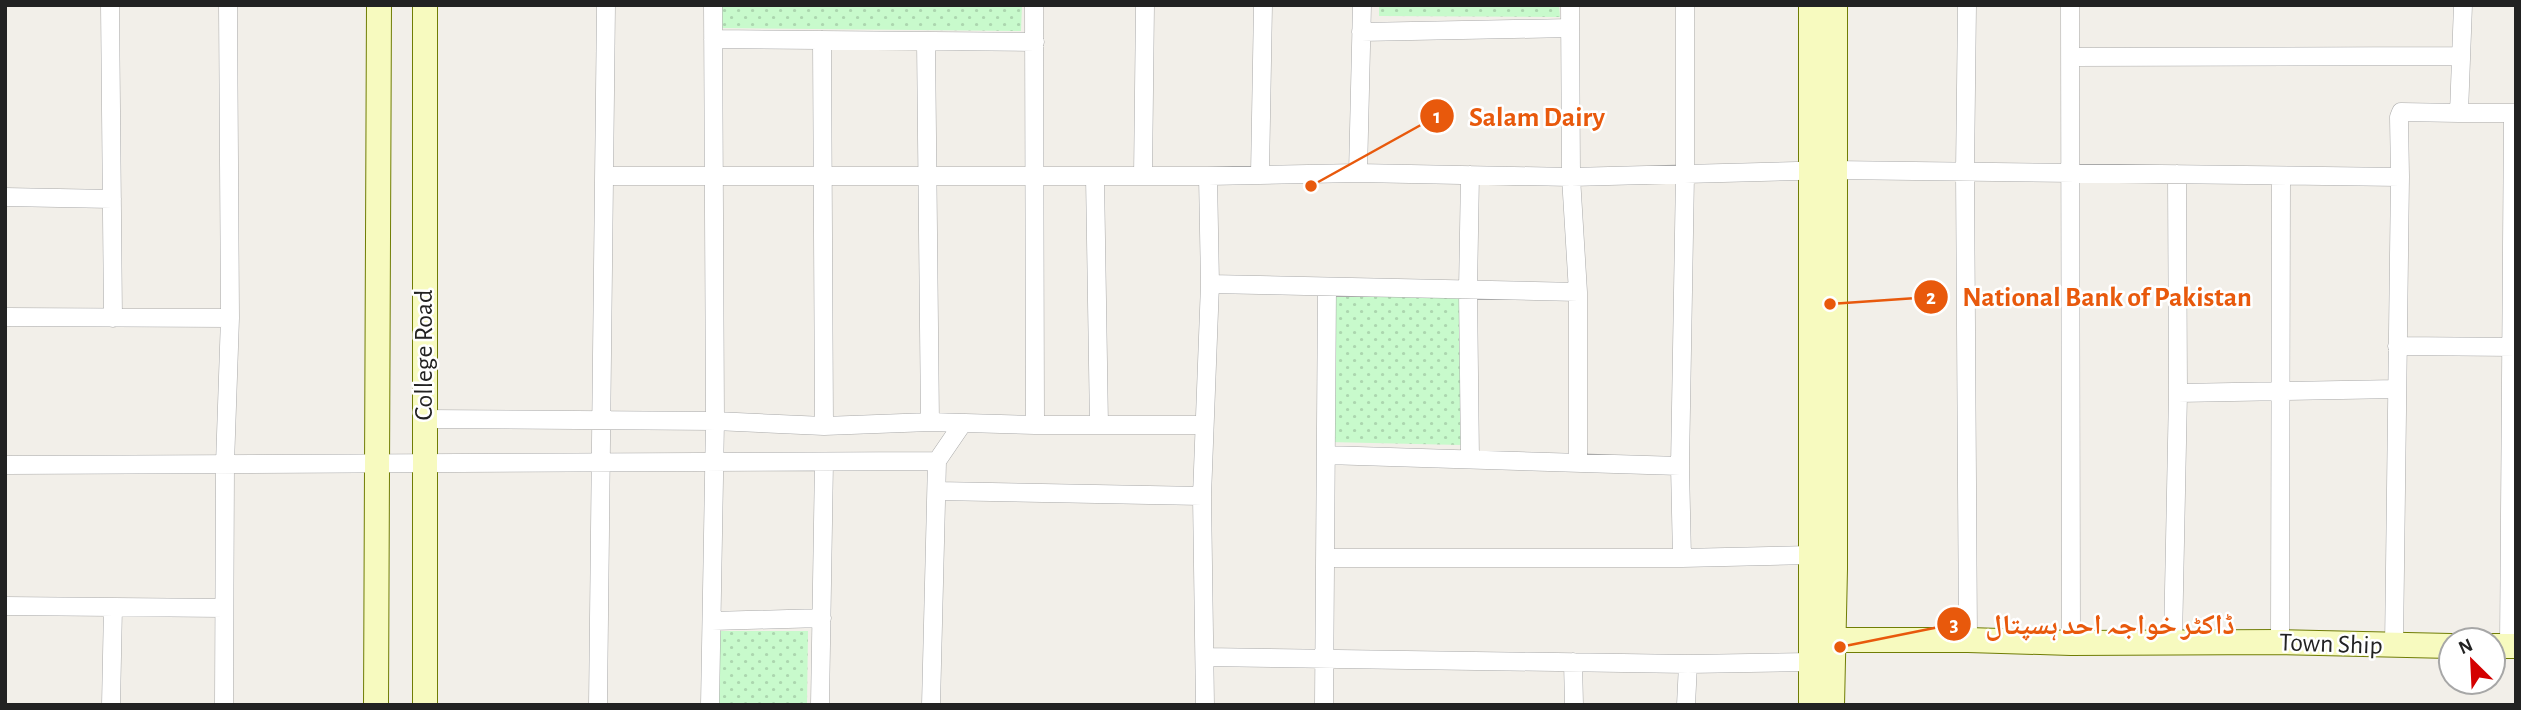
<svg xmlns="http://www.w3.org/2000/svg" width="2521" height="710" font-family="'Alegreya Sans','Noto Naskh Arabic',sans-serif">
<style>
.park{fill:url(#park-dots)}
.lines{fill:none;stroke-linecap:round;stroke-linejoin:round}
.street-casing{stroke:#a9a9a9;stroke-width:19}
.secondary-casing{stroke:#707d05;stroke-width:26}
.street{stroke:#fff;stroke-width:18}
.secondary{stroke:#f7fabf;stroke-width:24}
.labels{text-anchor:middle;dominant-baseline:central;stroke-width:5;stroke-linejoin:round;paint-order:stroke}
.street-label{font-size:26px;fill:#222;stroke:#fff}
.leader{fill:none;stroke:#e8590c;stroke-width:2.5}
.callout-dot{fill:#e8590c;stroke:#fff;stroke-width:2.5}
.mark-label{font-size:21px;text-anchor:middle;font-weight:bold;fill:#fff}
.callout-label{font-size:28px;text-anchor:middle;font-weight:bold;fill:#e8590c;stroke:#fff;stroke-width:5;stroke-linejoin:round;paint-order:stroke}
</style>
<defs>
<pattern id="park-dots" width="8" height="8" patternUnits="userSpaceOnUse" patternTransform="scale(1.75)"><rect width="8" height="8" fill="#c8facc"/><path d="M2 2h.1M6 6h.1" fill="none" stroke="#acd6af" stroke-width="1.8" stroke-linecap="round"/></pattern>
</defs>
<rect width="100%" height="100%" fill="#f2efe9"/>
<path class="park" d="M722 5H1022L1021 31 722 28Z
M1379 5H1559L1560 17 1379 16Z
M1332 292 1462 293 1461 445 1328 442Z
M717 631H808L807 705H716Z"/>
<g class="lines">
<defs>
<path id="street" d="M110 5 113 318
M1034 5 1035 425
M1967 5 1965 171 1968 640
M2070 5 2071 643
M2463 5 2459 113H2516
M1361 32 1570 28
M713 39 1035 42
M822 40 824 426
M926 41 930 422
M2070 57 2461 56
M1358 173 1362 5
M1260 174 1263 5
M1470 175 1468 290 1470 459
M604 176H1208
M1143 176 1145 5
M1095 177 1099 425
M2400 177 2399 117 2401 112 2459 113
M5 197 112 199
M1210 284 1578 292 1571 177 1570 5
M5 317 230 318
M2397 346 2516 347
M2178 393 2397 389
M424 419 715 421 824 426 930 422 1035 425H1203
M1326 455 1680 466 1685 175V5
M1578 463V292
M5 465 937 461
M1680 466 1682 558
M937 491 1202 496
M1325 558H1682L1812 555
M5 606 224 608
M712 621 822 618
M2173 641 2178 393 2177 174
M2280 642 2281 176
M2509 646 2513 113
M1205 657 1688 664 1811 662
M1573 662 1574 705
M111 705 113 607
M224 705 225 464 230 318 228 5
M598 705 606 5
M710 705 715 421 713 5
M820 705 824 462
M931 705 937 461 963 423
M1205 705 1202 496 1210 284 1208 176 1358 173 1571 177 1834 170 2400 177 2394 646
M1324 705 1327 287
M1686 705 1688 664"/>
<path id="secondary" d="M425 5V705
M1833 640H1968L2071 643 2280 642 2451 646
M2493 646H2516
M376 705 379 5
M1811 705V5
M1832 705 1835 569V5"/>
</defs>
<use href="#street" class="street-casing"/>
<use href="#secondary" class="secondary-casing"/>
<use href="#street" class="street"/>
<use href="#secondary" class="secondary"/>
</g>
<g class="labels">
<g class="street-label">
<text transform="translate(424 355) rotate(-90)">College Road</text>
<text transform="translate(2331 644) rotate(2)">Town Ship</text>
</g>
</g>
<path class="leader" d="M1311 186L1437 116M1830 304L1931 297M1840 647L1954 624"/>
<g class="callout-dot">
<circle cx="1311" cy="186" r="7"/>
<circle cx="1830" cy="304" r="7"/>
<circle cx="1840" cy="647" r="7"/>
<circle cx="1437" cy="116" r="18"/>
<circle cx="1931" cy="297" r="18"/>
<circle cx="1954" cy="624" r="18"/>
</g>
<g class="mark-label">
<text x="1437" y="123">1</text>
<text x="1931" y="304">2</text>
<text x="1954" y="631">3</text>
</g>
<g class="callout-label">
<text x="1537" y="126">Salam Dairy</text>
<text x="2107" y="306">National Bank of Pakistan</text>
<text x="2110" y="634">ڈاکٹر خواجہ احد ہسپتال</text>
</g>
<rect width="2521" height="710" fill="none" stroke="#222222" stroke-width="14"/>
<g transform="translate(2472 661) rotate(336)"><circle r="33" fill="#ffffff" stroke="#a7a7a7" stroke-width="2"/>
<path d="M0-5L12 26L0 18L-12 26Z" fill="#d40000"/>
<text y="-10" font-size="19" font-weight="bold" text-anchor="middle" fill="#222222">N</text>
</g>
</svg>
